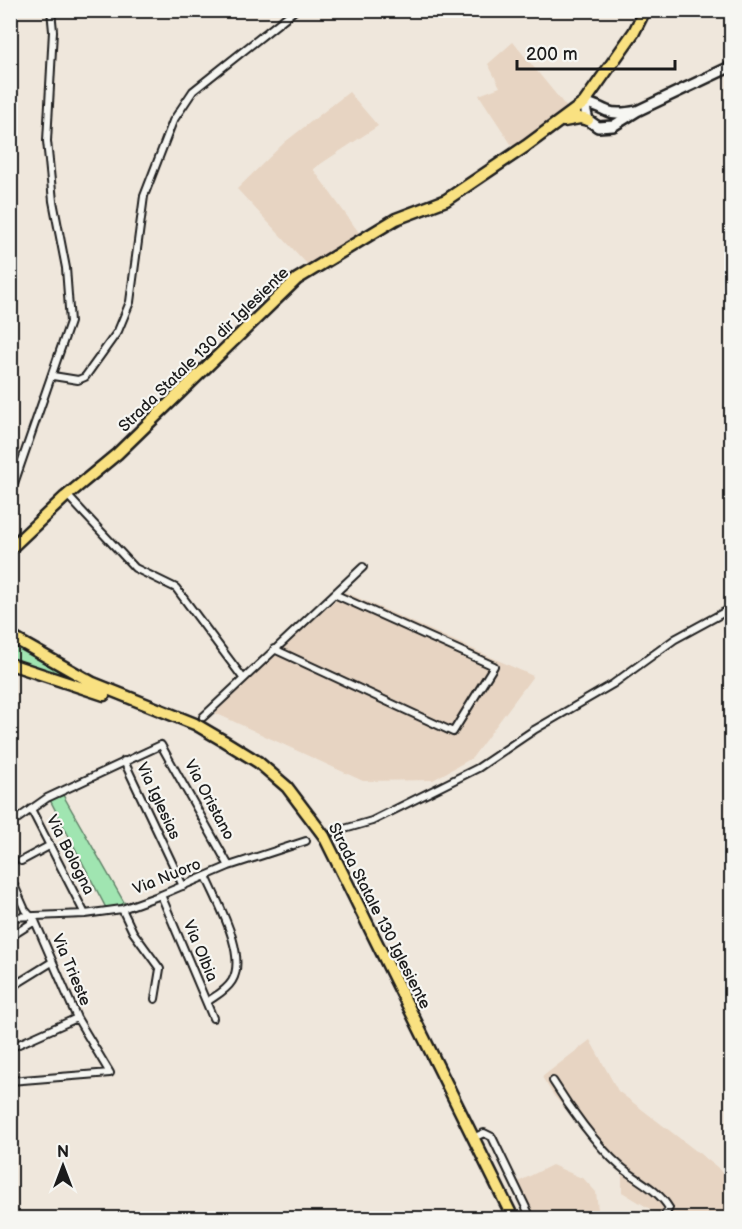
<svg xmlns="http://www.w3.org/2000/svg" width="742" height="1229" font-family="'Balsamiq Sans',sans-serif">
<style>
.built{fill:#e7d4c2}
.green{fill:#a0e5b1;stroke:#5e8066;stroke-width:1.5}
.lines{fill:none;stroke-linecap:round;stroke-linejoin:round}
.street-casing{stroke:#1c1c1c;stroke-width:10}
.secondary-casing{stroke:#1c1c1c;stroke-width:14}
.primary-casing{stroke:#1c1c1c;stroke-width:15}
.street{stroke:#f6f6f2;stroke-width:6}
.secondary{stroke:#f6f6f2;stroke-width:9}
.primary{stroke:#f9e181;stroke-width:10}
.labels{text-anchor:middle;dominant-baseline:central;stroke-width:4.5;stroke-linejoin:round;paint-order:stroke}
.street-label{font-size:16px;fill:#1c1c1c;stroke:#f6f6f2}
</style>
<rect width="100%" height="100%" fill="#efe7dc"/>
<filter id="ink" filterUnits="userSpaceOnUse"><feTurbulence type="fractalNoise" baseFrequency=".0167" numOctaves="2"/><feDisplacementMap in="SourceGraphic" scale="12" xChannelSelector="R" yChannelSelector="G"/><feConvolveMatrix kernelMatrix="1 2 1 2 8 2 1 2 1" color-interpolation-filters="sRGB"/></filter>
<g filter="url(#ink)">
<path class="built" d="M513 42 568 109 513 147 479 95 500 87 488 64Z
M349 92 378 126 313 169 360 234 308 265 237 189 285 142Z
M345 592 533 676 472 758 433 780 363 781 215 713 272 656Z
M590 1040 618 1091 717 1167 731 1184V1213L728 1218H665L622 1192V1171L554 1096 542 1077Z
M552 1165 584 1179 596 1192 599 1218H531L516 1183Z"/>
<path class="green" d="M10 638 90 686 11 661Z
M63 795 125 904 106 908 50 800Z"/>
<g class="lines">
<defs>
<path id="street" d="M53 376 78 380 85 377 118 331 130 302 144 196 173 121 193 91 295 10
M10 495 70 322 66 268 53 201 47 141 53 31 51 10
M67 495 135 568 176 588 243 678
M274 649 453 732 494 666 334 594
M203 717 363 567
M124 761 183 886
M31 809 85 914
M10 824 47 798 161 745 229 866
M334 832 372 821 478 768 534 730 613 684 675 639 732 608
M21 861 49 846
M10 876 25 910 35 921 77 1018 110 1073 10 1081
M206 876C217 902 248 955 232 981 226 991 215 996 207 1002
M161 895 213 1018
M122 909 133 932 160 969 155 999
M10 917 85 914 122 909 161 895 229 866 306 841
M10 937 35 921
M10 988 52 962
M10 1048 77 1018
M553 1081C569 1107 597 1146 620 1166 636 1180 658 1189 669 1208L663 1218
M473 1138 484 1133 492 1137 531 1218"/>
<path id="secondary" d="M637 111C627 113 616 115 607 111 597 107 595 104 584 103L588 120 598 127 613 126 637 111 732 66"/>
<path id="primary" d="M564 121 580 118 588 120
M10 549 65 497 117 454 297 279 396 219 446 200 526 146 584 103 634 32 645 10
M10 636 93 683 195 724 224 741 258 762 287 787 324 836 513 1218
M10 664 104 695"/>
</defs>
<use href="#street" class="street-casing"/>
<use href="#secondary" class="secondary-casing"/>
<use href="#primary" class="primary-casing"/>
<use href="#street" class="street"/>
<use href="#secondary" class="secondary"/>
<use href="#primary" class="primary"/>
</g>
</g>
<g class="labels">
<g class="street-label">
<text transform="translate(204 350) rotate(-44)">Strada Statale 130 dir Iglesiente</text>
<text transform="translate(209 800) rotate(62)">Via Oristano</text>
<text transform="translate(158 801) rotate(65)">Via Iglesias</text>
<text transform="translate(70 855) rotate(63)">Via Bologna</text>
<text transform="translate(167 877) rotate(-22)">Via Nuoro</text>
<text transform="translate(379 916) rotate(63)">Strada Statale 130 Iglesiente</text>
<text transform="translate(200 951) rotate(67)">Via Olbia</text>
<text transform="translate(71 970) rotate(67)">Via Trieste</text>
</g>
</g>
<rect width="742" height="1229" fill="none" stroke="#f6f6f2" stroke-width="36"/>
<rect x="18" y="18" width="706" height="1193" fill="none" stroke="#1c1c1c" stroke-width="2" filter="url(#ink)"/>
<g transform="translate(63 1166)" stroke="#f6f6f2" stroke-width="4.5" paint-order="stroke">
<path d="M0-4.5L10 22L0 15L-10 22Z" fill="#1c1c1c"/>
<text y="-9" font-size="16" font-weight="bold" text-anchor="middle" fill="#1c1c1c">N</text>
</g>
<path d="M517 60v9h158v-9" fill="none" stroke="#1c1c1c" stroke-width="3"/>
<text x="526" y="60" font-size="18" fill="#1c1c1c" stroke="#f6f6f2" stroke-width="4.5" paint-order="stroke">200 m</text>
</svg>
